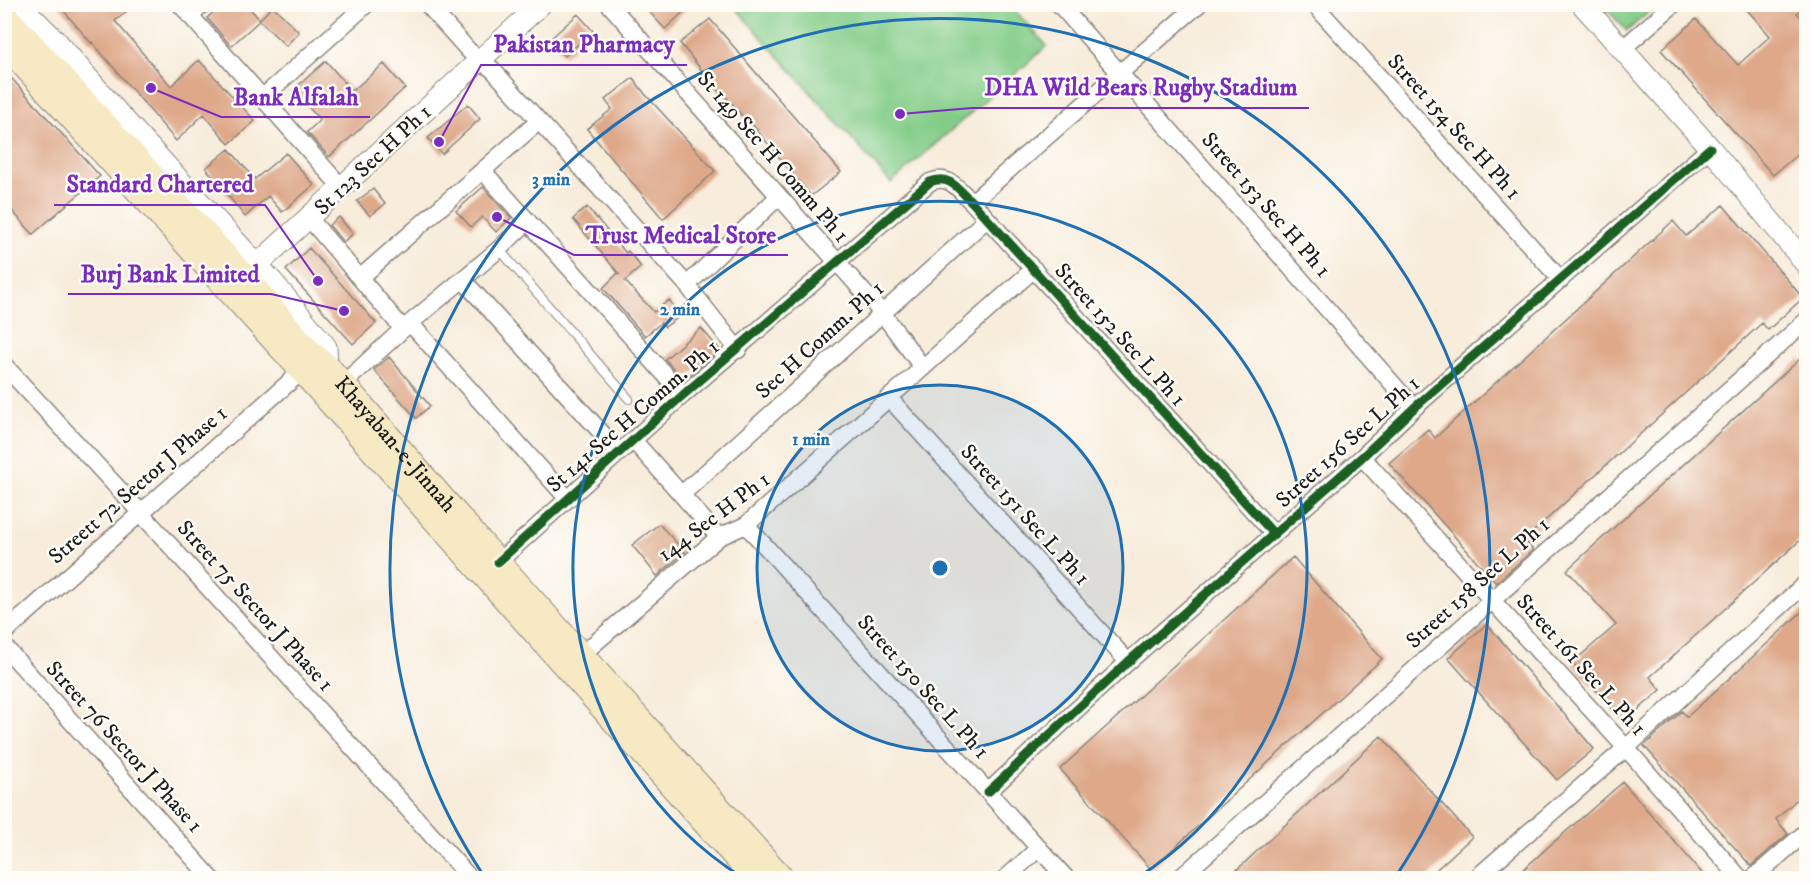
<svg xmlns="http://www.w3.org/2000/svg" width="1811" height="883" font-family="'IM FELL DW Pica',serif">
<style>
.green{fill:#84cd89;stroke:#507452;stroke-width:1.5}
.building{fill:#dea889}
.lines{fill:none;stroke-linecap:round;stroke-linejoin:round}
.service-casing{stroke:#8a847c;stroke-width:10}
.minor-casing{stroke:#8a847c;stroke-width:19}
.tertiary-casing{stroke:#8a847c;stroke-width:23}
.secondary-casing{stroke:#8a847c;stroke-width:26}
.service{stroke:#fff;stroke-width:8}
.minor{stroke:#fff;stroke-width:16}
.tertiary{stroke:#fff;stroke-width:21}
.secondary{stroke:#f7e9c3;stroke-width:24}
.cycleway-casing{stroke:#fdfcf7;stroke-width:13}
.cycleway{stroke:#1b5e20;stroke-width:9}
.ring{fill:none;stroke:#1f6fb2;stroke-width:3}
.labels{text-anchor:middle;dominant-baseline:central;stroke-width:5;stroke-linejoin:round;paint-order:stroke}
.street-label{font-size:22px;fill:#1c1c1c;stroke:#fdfcf7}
.centre{fill:#1f6fb2;stroke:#fdfcf7;stroke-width:3}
.ring-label{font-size:18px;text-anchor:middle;font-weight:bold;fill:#1f6fb2;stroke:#fdfcf7;stroke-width:5;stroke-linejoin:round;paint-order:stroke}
.leader{fill:none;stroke:#7b2cbf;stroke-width:2}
.callout-dot{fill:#7b2cbf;stroke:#fdfcf7;stroke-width:2}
.callout-label{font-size:24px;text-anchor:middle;font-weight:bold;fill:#7b2cbf;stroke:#fdfcf7;stroke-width:5;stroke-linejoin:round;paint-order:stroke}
</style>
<rect width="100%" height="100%" fill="#fdfcf7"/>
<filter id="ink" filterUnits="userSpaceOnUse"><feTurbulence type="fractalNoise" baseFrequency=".0167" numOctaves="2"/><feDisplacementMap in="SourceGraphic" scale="12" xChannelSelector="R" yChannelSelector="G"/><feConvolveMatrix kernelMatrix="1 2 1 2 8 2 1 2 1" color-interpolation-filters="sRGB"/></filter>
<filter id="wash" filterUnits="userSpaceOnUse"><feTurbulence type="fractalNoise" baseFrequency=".008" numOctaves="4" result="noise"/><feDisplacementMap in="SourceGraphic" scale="24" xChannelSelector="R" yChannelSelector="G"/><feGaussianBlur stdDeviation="1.35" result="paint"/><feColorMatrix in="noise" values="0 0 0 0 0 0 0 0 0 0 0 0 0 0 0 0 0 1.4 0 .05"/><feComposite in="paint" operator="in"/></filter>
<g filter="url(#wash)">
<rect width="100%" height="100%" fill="#f8ecdb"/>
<path class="green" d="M733 5H1010L1047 46 891 183Z
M1603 5H1657L1627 31Z"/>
<g id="blocks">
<path class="building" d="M58 4H135L115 21 171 86 199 60 255 121 229 144 204 114 176 141 92 42 91 43Z
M222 4H246L260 20 231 46 207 18Z
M642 4H692L665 29Z
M1742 4H1806L1797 13 1806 23V147L1773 175 1661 50 1696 19 1738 65 1770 36Z
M273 6 299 32 286 46 259 20Z
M578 14 593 31 565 56 550 39Z
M710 19 841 172 811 196 751 123 749 124 722 92 720 93 680 43Z
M326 61 352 91 384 64 405 88 329 157 307 132 320 120 293 90Z
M4 70 100 176 33 234 4 202Z
M633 78 645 94 715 171 663 219 587 129 612 109 605 100Z
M468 104 480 119 442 154 428 138Z
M229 149 255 179 286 153 314 185 282 212 268 196 245 217 206 168Z
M483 187 511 218 496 232 482 217 471 227 456 211Z
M373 189 385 204 370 216 357 201Z
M1723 205 1803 298 1768 330 1762 323 1524 540 1533 550 1496 583 1389 463 1428 429 1435 438 1673 221 1686 236Z
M587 207 626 253 628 251 641 267 625 281 654 312 669 300 681 315 665 327 661 323 645 336 603 288 618 273 620 275 573 219Z
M339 217 353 234 343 242 329 225Z
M309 248 376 323 353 344 286 270Z
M701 328 720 350 684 380 665 359Z
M389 357 430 406 416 418 374 370Z
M1801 358 1806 365V535L1650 677 1661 690 1624 722 1572 663 1616 625 1567 570Z
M659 524 685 552 657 576 632 545Z
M1293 557 1382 659 1151 869 1060 769Z
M1806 608V791L1776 819 1788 834 1751 866 1644 746 1682 711 1687 717Z
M1487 624 1594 749 1557 780 1448 658Z
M1381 736 1472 837 1426 879H1227Z
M1623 782 1707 879H1513L1547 848Z"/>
</g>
</g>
<g filter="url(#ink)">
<use href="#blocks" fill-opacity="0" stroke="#8a847c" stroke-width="1.5"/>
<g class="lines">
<defs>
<path id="service" d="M499 249 629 399"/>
<path id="minor" d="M180 4 342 188
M427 4 469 51 493 70 687 285 738 350
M609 4 883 314 923 368
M1059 4 1414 408
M1314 4 1561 280
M189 15 203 4
M1622 49 1674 4
M262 98 367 4
M483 171 683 395
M972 202 1199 4
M309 218 403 329
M361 277 539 121
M463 280 619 452
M687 285 778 197
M410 323 568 499
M4 365 140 512 470 878
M343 384 403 329 499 249 528 221
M890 399 1128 662
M633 440 719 537
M1362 457 1626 748 1740 878
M682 494 987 219
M746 525 1066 878
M498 562 683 395 930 182C950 174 958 189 972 202L1274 534
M4 633 302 371
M4 646 211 878
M581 655 719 537 746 525 1034 269
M988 792 1128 662 1362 457 1414 408 1710 148
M1006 878 1039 848
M1180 878 1806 321
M1476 878 1626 748 1806 583
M1753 878 1806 832"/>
<path id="tertiary" d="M19 4 58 43 118 113 272 281 326 347 327 366
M1582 4 1710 148 1806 264
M257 265 541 4"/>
<g id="secondary">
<path id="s1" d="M4 14 244 276 309 351 327 366 343 384 498 562 782 878"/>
<path d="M4 48 17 58 302 371 754 878"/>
</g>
</defs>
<use href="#service" class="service-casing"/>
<use href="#minor" class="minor-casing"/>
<use href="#tertiary" class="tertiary-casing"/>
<use href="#secondary" class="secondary-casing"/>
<use href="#service" class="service"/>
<use href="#minor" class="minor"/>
<use href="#tertiary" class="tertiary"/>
<use href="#secondary" class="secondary"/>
<defs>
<path id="cycleway" d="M498 562 683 395 930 182C950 174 958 189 972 202L1274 534
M988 792 1128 662 1362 457 1414 408 1710 148"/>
</defs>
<use href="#cycleway" class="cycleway-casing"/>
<use href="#cycleway" class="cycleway"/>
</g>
</g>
<circle cx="940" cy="568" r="183" fill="#1f6fb2" fill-opacity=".12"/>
<g class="ring">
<circle cx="940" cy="568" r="183"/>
<path d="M743 878A367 367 0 1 1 1137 878"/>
<path d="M484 876A550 550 0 1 1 1396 876"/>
</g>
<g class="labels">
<g class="street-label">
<text transform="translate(1454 127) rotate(48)">Street 154 Sec H Ph 1</text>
<text transform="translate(773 157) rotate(49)">St 149 Sec H Comm Ph 1</text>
<text transform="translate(373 160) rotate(-43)">St 123 Sec H Ph 1</text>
<text transform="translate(1266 205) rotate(49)">Street 153 Sec H Ph 1</text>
<text transform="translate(1120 335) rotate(48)">Street 152 Sec L Ph 1</text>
<text transform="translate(820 340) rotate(-42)">Sec H Comm. Ph 1</text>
<text transform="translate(633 416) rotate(-41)">St 141 Sec H Comm. Ph 1</text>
<text transform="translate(1348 442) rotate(-42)">Street 156 Sec L Ph 1</text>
<text stroke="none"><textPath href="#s1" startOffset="582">Khayaban-e-Jinnah</textPath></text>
<text transform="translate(138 485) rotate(-41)">Streett 72 Sector J Phase 1</text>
<text transform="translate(1025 515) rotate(48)">Street 151 Sec L Ph 1</text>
<text transform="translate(714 517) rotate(-37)">144 Sec H Ph 1</text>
<text transform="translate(1478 583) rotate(-42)">Street 158 Sec L Ph 1</text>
<text transform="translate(255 606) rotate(48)">Street 75 Sector J Phase 1</text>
<text transform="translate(1581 665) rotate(48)">Street 161 Sec L Ph 1</text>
<text transform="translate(923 687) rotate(48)">Street 150 Sec L Ph 1</text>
<text transform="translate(124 747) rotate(48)">Street 76 Sector J Phase 1</text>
</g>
</g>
<circle cx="940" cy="568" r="9" class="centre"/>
<g class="ring-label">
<text x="551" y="185">3 min</text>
<text x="680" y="315">2 min</text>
<text x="811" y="445">1 min</text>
</g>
<path class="leader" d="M439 142L481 65H687M900 114L972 108H1309M151 88L221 117H370M318 281L265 205H54M497 217L574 255H788M344 311L271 294H68"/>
<g class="callout-dot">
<circle cx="439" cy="142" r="6"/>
<circle cx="900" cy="114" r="6"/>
<circle cx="151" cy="88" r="6"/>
<circle cx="318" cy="281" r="6"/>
<circle cx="497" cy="217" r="6"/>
<circle cx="344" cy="311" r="6"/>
</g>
<g class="callout-label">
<text x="584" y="52">Pakistan Pharmacy</text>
<text x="1141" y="95">DHA Wild Bears Rugby Stadium</text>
<text x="296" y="105">Bank Alfalah</text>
<text x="160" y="192">Standard Chartered</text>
<text x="681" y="243">Trust Medical Store</text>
<text x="170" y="282">Burj Bank Limited</text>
</g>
<rect width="1811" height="883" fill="none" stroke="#fdfcf7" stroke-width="24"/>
</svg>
